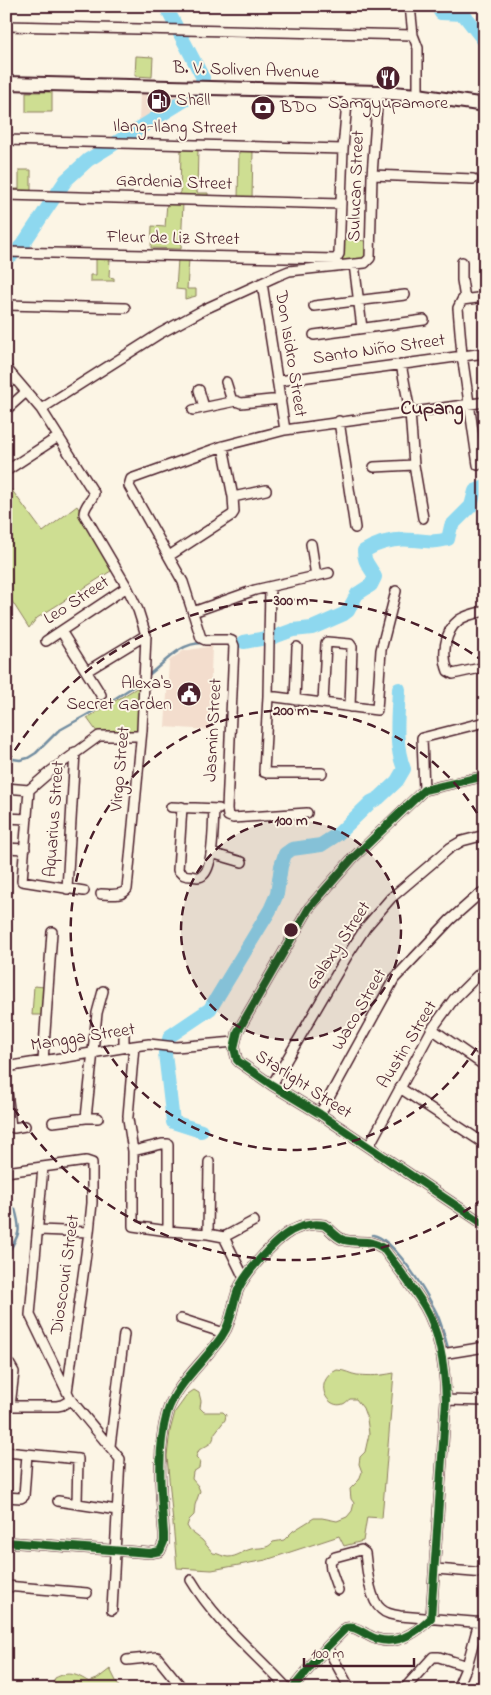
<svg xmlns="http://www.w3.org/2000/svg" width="491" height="1695" font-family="'Indie Flower',sans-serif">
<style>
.built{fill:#f3ddcd}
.green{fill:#cede92;stroke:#8c7e5e}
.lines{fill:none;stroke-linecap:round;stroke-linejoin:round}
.stream{stroke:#738ea1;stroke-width:2.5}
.river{stroke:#8ed8ef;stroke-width:14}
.minor-casing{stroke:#4a1f2b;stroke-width:12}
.secondary-casing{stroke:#4a1f2b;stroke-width:16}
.minor{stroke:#fcf5e5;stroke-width:9}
.secondary{stroke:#fcf5e5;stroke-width:12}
.cycleway-casing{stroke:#fcf5e5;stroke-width:11}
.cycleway{stroke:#1b5e20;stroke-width:8}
.ring{fill:none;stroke:#4a1f2b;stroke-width:2.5;stroke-dasharray:9 6}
.labels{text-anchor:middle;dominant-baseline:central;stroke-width:4;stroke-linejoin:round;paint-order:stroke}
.street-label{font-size:18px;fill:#4a1f2b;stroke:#fcf5e5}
.poi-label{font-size:18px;fill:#4a1f2b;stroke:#fcf5e5;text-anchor:start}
.quarter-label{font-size:20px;font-weight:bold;fill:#4a1f2b;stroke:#fcf5e5}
.centre{fill:#4a1f2b;stroke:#fcf5e5;stroke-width:2.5}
.ring-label{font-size:15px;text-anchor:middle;font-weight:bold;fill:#4a1f2b;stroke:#fcf5e5;stroke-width:4;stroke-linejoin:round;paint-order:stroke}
</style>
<rect width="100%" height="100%" fill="#fcf5e5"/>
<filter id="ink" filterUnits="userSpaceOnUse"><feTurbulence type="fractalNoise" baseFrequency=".02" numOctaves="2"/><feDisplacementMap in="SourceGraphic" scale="10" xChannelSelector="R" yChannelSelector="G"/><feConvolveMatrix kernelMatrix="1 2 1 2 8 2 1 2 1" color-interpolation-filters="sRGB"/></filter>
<g filter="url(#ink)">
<path class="built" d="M140 91 191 94 139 122Z
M212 646 209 730 165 727 169 661 183 651Z"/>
<path class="green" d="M136 56 153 57 152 77 135 76Z
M26 92H52V112H26Z
M181 148 198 149 197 193H208V197L180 196Z
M239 151H253L252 198H238Z
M19 170H31V192L10 191V189H19Z
M167 203H183L181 249 151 248 152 226 165 227Z
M343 239 367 241 366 260 341 263 340 258Z
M96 258H110L109 277 114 278V281H90V275H96Z
M178 259H189L187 289H196V296L185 299V290L176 289Z
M11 489 43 532 77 506 114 569 37 618 29 628 6 592V492Z
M140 686 137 733 101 731 97 732 87 718Z
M34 986 45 987 42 1015H32Z
M337 1370C345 1370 350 1374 357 1375 372 1376 379 1376 394 1373L382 1518 367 1517 363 1541 344 1546 339 1536 266 1560 212 1570 177 1568 167 1456 170 1431 175 1412 188 1394 194 1390 199 1393 201 1401 200 1408 204 1412H223L226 1415 225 1420 214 1434C214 1445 206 1445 199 1450L196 1457 200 1461 199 1468 193 1472 192 1479 198 1486 200 1491 195 1505 194 1515 189 1520 187 1526 190 1531 202 1540 213 1553C218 1553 223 1557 228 1557 237 1557 243 1551 251 1549 259 1547 267 1550 273 1542L284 1540 293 1531 314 1518H322L337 1521 347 1517 352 1511 354 1503 351 1499 350 1489 359 1480 362 1472 359 1464 360 1457 365 1452 369 1434 367 1419 363 1408 356 1399H350C348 1400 346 1403 343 1404 327 1410 312 1381 337 1370Z
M110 1669 120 1689H51L55 1678C69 1671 76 1674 89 1682L97 1679Z"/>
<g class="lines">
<path class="stream" d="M235 643 244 642
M146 677C164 664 179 642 204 643
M6 758 20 760 28 758 36 753 58 731 108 703 142 681
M6 1206 15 1209C22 1233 19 1235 6 1256
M373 1235C393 1238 425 1290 434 1308 441 1320 444 1335 448 1348"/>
<path class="river" d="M437 6 441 13 463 14 485 42
M6 258 12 255 23 244 66 180 88 160 198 92 203 78 168 11 167 6
M274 637 293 630 312 628 344 614 348 611 357 594 371 585 375 577C370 565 364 564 364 551 379 542 396 538 413 540 429 541 432 543 448 539L451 526 471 506 475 491 485 487
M244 642 266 638
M201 1131 173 1122 165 1053 170 1036 210 1009 270 910 277 894 281 866 285 854 292 849 321 845 338 834 371 802 379 798 397 781 404 769C394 744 398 715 399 689"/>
<defs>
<path id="minor" d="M410 6 413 35 418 48V95
M6 26 413 35
M6 140 343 149
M372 175 473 179
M6 195 341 204
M6 252 336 259 339 254 343 149 348 91
M462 262V280L465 299
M354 264 362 328
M262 283 285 430
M6 305 125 308
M314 306 405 295
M314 335 424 320
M401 364 410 412 414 465 423 518
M6 368 41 409 94 493C93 500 84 505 84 514L127 587 138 610 146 635 142 730 127 889C122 897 109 894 101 894
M279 381 485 353
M226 382 232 401
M199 390 204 407
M41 409 159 334 207 308 277 276 289 271 365 263 370 258 372 175 378 92
M6 410 26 392
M193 410 236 401 241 403 281 399
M339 421 355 528
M478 465 462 355 458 308 462 300 485 297
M374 467 414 465
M6 471 58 437
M233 497 266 490
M311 544 316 576
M169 556 232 515 234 512 233 497 223 446
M270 587 268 696 264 772 267 773H322
M485 611C476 613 466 615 459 620 444 631 442 656 448 671L453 674 485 667
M193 612 255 590 329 573
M61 631 101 695
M46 641 127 587
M87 671 146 635
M268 696 377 710 381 650 396 591
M295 700 297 647
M323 703 326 643 327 642 350 644 352 647 350 707
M485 776 424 790 352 859 309 908 238 1031 234 1048 237 1060 239 1062 272 1085 320 1114 485 1225
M6 788 29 790 51 771 99 736H141
M29 790 22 881 84 891
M424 790 422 738 485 722
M171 807 219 809
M182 807 178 870C182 875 185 876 191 876 195 877 200 878 203 875 214 867 213 823 214 809
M307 813 233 818 228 816 227 809 234 646 232 641 229 640H205L201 638 183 582 129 486 131 479 223 446 285 430 485 402
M6 818 27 819
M6 848 25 849
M211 853 242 862
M67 889 75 752
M432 1029 485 1066
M124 1047V1032
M43 1061 52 932
M6 1067 134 1046 149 1044 176 1047 235 1042
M6 1083 11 1127 14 1128 25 1126
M272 1085 347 956 366 927 391 898 450 848 462 841 485 835
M400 1088 485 1144
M320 1114 394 979 450 920 476 897 485 892
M128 1116 134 1046
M98 1118H86L97 1013 103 991
M128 1119 133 1151V1226L168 1231 208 1234 224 1237 254 1221
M53 1122 86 1118
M369 1146 432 1029 454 999 485 968
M133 1151 162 1144H168V1231
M43 1167 30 1315 71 1400 120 1459 112 1610
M6 1172 86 1161 92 1163V1203L89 1232 67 1392
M39 1230 89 1232
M208 1234 209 1162
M224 1237 244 1278
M181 1319 224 1333
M442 1354 485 1347
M6 1364 10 1365 14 1372 10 1406
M446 1400 485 1401
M6 1406H57L62 1405 71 1400
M110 1446 124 1334
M6 1452 78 1459 77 1503
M6 1497 21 1498 24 1496 27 1454
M58 1501 117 1510
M6 1542 150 1553 160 1551 164 1542V1534C161 1493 156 1453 167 1413 175 1385 206 1360 222 1336 232 1322 232 1305 238 1290 245 1273 275 1240 291 1231 301 1226 313 1223 324 1225 331 1229 335 1237 344 1240 358 1244 369 1238 383 1248 397 1267 413 1287 425 1307 441 1335 445 1369 446 1400L431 1618C414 1635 392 1649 368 1635 360 1631 355 1626 346 1628L327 1647 292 1689
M436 1569 485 1573
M191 1580C216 1622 255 1653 288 1689
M6 1586 87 1593
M338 1590 331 1570 330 1561 335 1557 361 1550 365 1553C367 1568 369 1599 381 1609 386 1614 393 1615 400 1616L485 1623
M327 1647 350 1689
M127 1660 157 1657 183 1689
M404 1689 433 1657H439L467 1666
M457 1689 467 1666 479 1622"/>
<path id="secondary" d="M6 83 378 92 418 95 485 105"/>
</defs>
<use href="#minor" class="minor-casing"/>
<use href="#secondary" class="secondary-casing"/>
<use href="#minor" class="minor"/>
<use href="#secondary" class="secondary"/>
<defs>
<path id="cycleway" d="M485 776 424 790 352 859 309 908 238 1031 234 1048 237 1060 239 1062 272 1085 320 1114 485 1225
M6 1542 150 1553 160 1551 164 1542V1534C161 1493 156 1453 167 1413 175 1385 206 1360 222 1336 232 1322 232 1305 238 1290 245 1273 275 1240 291 1231 301 1226 313 1223 324 1225 331 1229 335 1237 344 1240 358 1244 369 1238 383 1248 397 1267 413 1287 425 1307 441 1335 445 1369 446 1400L431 1618C414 1635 392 1649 368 1635 360 1631 355 1626 346 1628L327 1647 292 1689"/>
</defs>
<use href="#cycleway" class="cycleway-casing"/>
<use href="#cycleway" class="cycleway"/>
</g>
</g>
<circle cx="291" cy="930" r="110" fill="#4a1f2b" fill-opacity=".12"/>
<g class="ring">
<circle cx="291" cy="930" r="110"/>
<path d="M484 1035A220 220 0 1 1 484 825"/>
<path d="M483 1199A330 330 0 0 1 7 1097M7 763A330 330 0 0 1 483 661"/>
</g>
<defs>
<symbol id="restaurant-disc" viewBox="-11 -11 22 22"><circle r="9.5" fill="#4a1f2b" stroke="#fcf5e5"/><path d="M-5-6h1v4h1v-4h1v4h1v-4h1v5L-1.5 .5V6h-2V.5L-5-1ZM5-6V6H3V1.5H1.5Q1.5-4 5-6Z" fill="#fff"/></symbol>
<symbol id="fuel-disc" viewBox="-11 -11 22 22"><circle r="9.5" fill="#4a1f2b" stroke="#fcf5e5"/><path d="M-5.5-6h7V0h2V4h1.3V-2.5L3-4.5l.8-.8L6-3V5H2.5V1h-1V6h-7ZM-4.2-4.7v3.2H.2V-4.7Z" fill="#fff"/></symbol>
<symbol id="bank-disc" viewBox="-11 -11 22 22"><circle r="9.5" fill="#4a1f2b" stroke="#fcf5e5"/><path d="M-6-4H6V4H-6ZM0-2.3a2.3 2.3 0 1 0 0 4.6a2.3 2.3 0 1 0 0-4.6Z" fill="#fff"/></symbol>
<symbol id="civic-disc" viewBox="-11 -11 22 22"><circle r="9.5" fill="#4a1f2b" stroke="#fcf5e5"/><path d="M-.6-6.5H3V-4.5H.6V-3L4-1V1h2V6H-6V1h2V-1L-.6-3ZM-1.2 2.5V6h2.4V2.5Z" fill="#fff"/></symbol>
</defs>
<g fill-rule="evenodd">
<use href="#restaurant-disc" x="374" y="64" width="28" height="28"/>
<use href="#fuel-disc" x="145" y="87" width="28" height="28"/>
<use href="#bank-disc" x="249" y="94" width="28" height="28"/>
<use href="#civic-disc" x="175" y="680" width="28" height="28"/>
</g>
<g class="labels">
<g class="street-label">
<text transform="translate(246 71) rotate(2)">B. V. Soliven Avenue</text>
<text transform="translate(175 128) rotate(1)">Ilang-Ilang Street</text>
<text transform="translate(174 183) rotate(2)">Gardenia Street</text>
<text transform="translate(357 186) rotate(-88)">Sulucan Street</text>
<text transform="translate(173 239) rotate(1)">Fleur de Liz Street</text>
<text transform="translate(379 350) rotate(-8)">Santo Niño Street</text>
<text transform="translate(290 354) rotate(81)">Don Isidro Street</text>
<text transform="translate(77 601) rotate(-33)">Leo Street</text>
<text transform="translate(214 730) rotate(-87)">Jasmin Street</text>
<text transform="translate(121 769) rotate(-85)">Virgo Street</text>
<text transform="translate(55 819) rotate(-86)">Aquarius Street</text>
<text transform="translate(339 946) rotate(-56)">Galaxy Street</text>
<text transform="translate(360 1010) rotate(-60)">Waco Street</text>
<text transform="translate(83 1038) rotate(-9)">Mangga Street</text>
<text transform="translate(408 1045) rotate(-59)">Austin Street</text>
<text transform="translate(303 1085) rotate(33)">Starlight Street</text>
<text transform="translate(66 1275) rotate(-82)">Dioscouri Street</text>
</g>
<g class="poi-label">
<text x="176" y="101">Shell</text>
<text x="388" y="104" text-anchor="middle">Samgyupamore</text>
<text x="280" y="108">BDO</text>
<text x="172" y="684" text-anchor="end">Alexa's<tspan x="172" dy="21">Secret Garden</tspan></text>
</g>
<g class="quarter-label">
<text x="432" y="409">Cupang</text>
</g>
</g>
<circle cx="291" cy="930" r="8" class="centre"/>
<g class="ring-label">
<text x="291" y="605">300 m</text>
<text x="291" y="715">200 m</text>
<text x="291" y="825">100 m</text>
</g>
<rect width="491" height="1695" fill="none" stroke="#fcf5e5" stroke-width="25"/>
<rect x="12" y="12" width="466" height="1670" fill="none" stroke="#4a1f2b" stroke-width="2" filter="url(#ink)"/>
<path d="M304 1658v8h110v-8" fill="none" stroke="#4a1f2b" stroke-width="2.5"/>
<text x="311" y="1658" font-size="15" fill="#4a1f2b" stroke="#fcf5e5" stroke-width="4" paint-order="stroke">100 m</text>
</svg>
